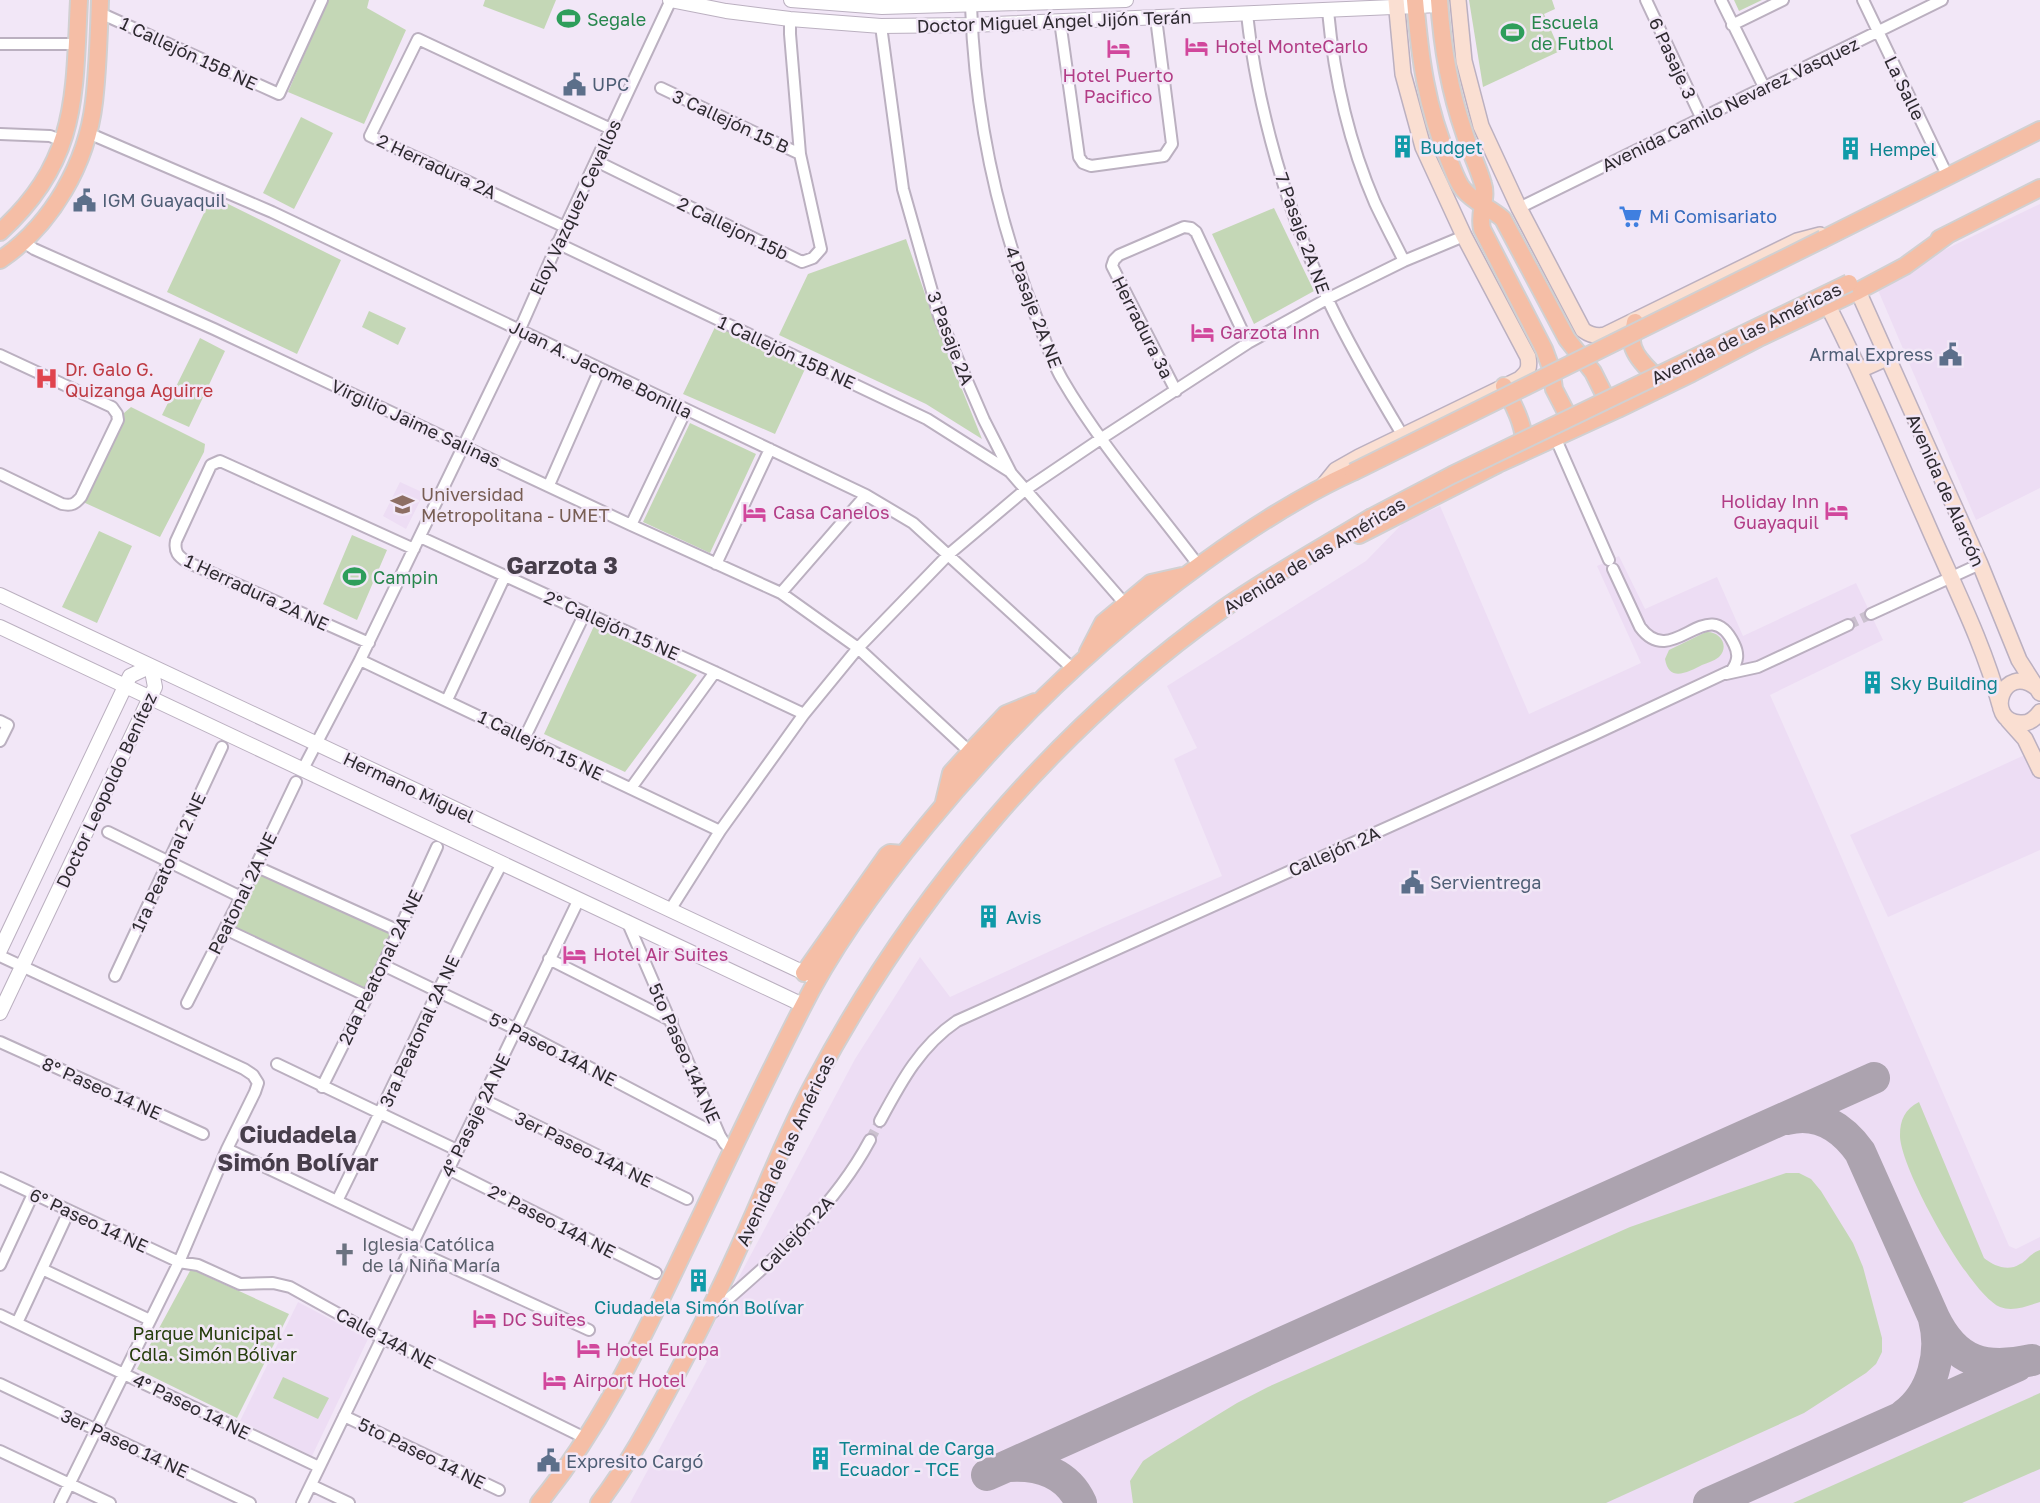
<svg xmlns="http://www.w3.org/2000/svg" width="2040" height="1503" font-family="'Golos Text',sans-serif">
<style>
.built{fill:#edddf4}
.green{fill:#c4d7b6}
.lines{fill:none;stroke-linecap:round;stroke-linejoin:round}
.taxiway{stroke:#aca3af;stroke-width:32}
.minor-tunnel{stroke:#cbc1cf;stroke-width:10;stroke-dasharray:10 5;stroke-linecap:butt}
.minor-casing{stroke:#bbb0c0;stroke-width:14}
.tertiary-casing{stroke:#bbb0c0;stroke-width:16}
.secondary-casing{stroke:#bbb0c0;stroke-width:18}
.primary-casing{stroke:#d1d0d1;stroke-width:20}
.minor{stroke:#fff;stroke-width:10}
.tertiary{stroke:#fff;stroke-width:14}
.secondary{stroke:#fadfd2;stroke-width:15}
.primary{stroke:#f5bea6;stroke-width:16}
.primary-bridge-casing{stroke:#d1d0d1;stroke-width:20;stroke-linecap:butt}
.primary-bridge{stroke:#f5bea6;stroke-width:16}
.labels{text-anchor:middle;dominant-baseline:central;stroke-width:5;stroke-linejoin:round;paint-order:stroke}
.leisure-label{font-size:18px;fill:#27864d;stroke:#f2e7f7;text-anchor:start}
.street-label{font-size:18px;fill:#2e2a30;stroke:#f2e7f7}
.hotel-label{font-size:18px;fill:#b23c85;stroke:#f2e7f7;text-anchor:start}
.service-label{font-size:18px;fill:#4e5e75;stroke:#f2e7f7;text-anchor:start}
.culture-label{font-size:18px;fill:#0d838f;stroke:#f2e7f7;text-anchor:start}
.shop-label{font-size:18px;fill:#366cbe;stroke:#f2e7f7;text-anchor:start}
.health-label{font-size:18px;fill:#be3a42;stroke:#f2e7f7;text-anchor:start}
.education-label{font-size:18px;fill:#785e54;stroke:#f2e7f7;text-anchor:start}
.worship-label{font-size:18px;fill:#5b616d;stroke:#f2e7f7;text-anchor:start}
.park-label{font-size:18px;fill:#253d0b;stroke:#f2e7f7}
.district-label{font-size:24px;font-weight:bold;fill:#473e4b;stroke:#f2e7f7}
</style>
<rect width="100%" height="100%" fill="#f2e7f7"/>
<path class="built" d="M2040 204V488L1976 520 1875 283Z
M400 482 424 493 406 529 383 516Z
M1440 506 1529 714 1641 663 1597 566 1619 556 1645 609 1717 577 1743 636 1856 583 1883 640 1770 695 1824 817 2009 1246 2016 1249 2040 1237V1503H630L707 1361 698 1354 855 1059 920 957 950 997 1103 927 1222 876 1174 759 1197 748 1167 686 1366 561 1403 523Z
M2040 748V850L1888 917 1850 835Z
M298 1302 368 1339 312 1456 240 1421Z"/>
<path class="green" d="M328 0H369L367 8 406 30 364 124 288 92Z
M485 0H556L544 29 483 6Z
M1469 0H1552L1555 9 1544 14 1560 51 1483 87Z
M1734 0H1762L1739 11Z
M301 117 333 133 294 209 263 193Z
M212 196 341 260 297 354 167 292Z
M1274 208 1314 291 1254 324 1212 234Z
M906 239 934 320 982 439 926 404 779 335 808 274Z
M369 311 406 328 398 345 362 327Z
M716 325 805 369 775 434 683 394Z
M200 338 225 351 189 427 162 415Z
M131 407 205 444 204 452 160 537 83 502 124 413Z
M690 423 756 454 710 553 643 522Z
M99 531 132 546 97 623 62 607Z
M352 535 387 550 357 620 323 604Z
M594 626 697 675 625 772 544 734Z
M1706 632C1720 631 1730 646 1719 657 1714 661 1707 663 1702 665 1688 672 1669 683 1665 659L1669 650Z
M257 866 394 929 365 989 232 927Z
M1919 1102 1984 1258C1994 1266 2008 1272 2020 1264 2028 1260 2029 1254 2040 1250V1302C2027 1306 2013 1312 2000 1307 1970 1295 1899 1166 1900 1135 1900 1120 1905 1109 1919 1102Z
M1786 1173H1799L1811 1179 1821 1191 1853 1243 1863 1267 1882 1338V1352L1876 1364 1866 1373 1804 1413 1606 1503H1133L1130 1481 1143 1461 1155 1453 1237 1403 1268 1387 1630 1227Z
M191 1269 289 1314 237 1418 137 1369Z
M283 1377 329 1398 318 1419 273 1398Z
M2040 1393V1469L1962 1503H1793Z"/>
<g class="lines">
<path class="taxiway" d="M1787 1119C1818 1111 1843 1128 1860 1152L1934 1318C1956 1363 1985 1370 2032 1360
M1904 1415C1933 1394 1943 1352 1934 1319
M1009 1466C1040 1464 1068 1474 1081 1503
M987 1475 1874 1078
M1709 1503 2017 1366"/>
<path class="minor-tunnel" d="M1848 625 1871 614
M870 1140 880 1121"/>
<defs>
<path id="minor" d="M1646 0 1701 117
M1721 0 1764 87
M1863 0 1948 177
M971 6C975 115 998 224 1039 324 1046 342 1052 362 1062 379 1099 443 1154 506 1199 566
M1328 11C1334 76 1349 143 1375 203 1384 222 1394 241 1404 261
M100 13 279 94 322 0
M1247 14C1257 108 1288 214 1328 300 1350 347 1376 391 1403 436
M1060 21 1079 157 1083 163 1091 166 1164 156 1172 144 1156 18
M1732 25 1783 0
M881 26 903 189 939 316 984 420 1011 473 1125 604
M0 44H76
M661 88 800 154
M88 133 272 212 866 495 913 523 1073 669
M0 134 50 136 63 141
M596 161 802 262 813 258 821 249 800 154 790 34V19
M1519 208 1942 0
M565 227 370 136 418 39 611 129
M22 241 34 249 214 329 631 525 781 593 858 648 970 752
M557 243 927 419 1009 471
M0 355 112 407 117 414 118 420 81 497C75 504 72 506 62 504L0 474
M1176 391 1112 266 1114 260 1119 255 1184 227 1191 228 1196 232 1248 343
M1555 437 1609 560
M549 485 600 369
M631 525 686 410
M420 537 715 672 804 714
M716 564 770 449
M781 593 866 495
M1871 614 1980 564
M369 643 187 562C178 556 174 552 176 541L211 465 220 461 414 549
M360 660 720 831
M1726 674 1758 667 1848 625
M447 700 505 576
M0 721 8 725 0 741
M525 737 585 613
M303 769 360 660 520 329 565 227 671 0
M631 788 715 672
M108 832 241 897
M255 866 399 931
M670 910 720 831 804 714 858 648 948 555 1025 490 1102 438 1248 343 1327 299 1404 261 1464 236
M627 921 720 1136 725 1144 732 1150
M225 929 367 996
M0 956 244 1069 253 1075 258 1083 255 1092 227 1149 179 1262 60 1503
M549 959 672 1021
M383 965 516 1029 720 1136
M115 976 222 747
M187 1003 241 897 296 782
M0 1042 203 1134
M277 1064 457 1150
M322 1087 383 965 437 847
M482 1099 687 1199
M880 1121C901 1082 920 1046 957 1021L1593 735 1732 670C1738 661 1739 654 1734 644 1708 589 1673 672 1640 627L1613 569
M227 1149 415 1238
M448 1169 656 1273
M0 1178 179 1262 198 1265 240 1284 273 1283 290 1287 382 1338 587 1439
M337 1201C393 1088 444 974 502 863
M410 1248 589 1330
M0 1265 33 1194
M42 1269 150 1320
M712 1313C772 1261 832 1211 870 1140
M0 1315 319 1467
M17 1323 69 1211
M371 1330 579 899
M0 1384 250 1503
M344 1416 499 1490
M0 1451 110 1503
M311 1485 349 1503
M302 1503 382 1338"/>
<path id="tertiary" d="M670 0 726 11 790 19 881 26 972 25 1440 5
M791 0 882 7 1126 0
M0 595 813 977
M0 627 803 1005
M0 950 130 676 151 666 155 687 0 1013"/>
<path id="secondary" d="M1458 0 1464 61 1481 126 1519 208 1583 330C1590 335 1597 337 1605 335L1797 241 1820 235
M1858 291 1980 564 2019 660 2040 693
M1828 306C1864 375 1893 448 1925 519 1951 580 1983 641 2000 705
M1860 370 1887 358
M1323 486 1336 470 1359 457 1520 379C1528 372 1530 368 1528 357L1464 236 1423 147 1403 74 1396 0
M2037 688C2002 661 1984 721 2020 723 2029 724 2035 719 2040 712
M2008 720 2025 739 2040 770"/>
<path id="primary" d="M1415 0C1420 57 1426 107 1449 160 1453 169 1457 182 1463 189 1474 203 1490 207 1503 219L1567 339 1593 372 1605 396 1617 408
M1439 0C1442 45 1449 89 1464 132 1469 149 1478 166 1483 184 1488 199 1478 211 1482 229L1544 349 1551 368 1554 389 1568 416 1571 430
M0 232C78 161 74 98 79 0
M1823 239 2040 130
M1939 239 2040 188
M0 260C52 225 87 163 94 102 98 68 99 34 100 0
M1635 322C1634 328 1632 335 1632 341 1632 356 1655 377 1667 384
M1504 386C1514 406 1527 429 1524 452
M1359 535 1498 464 1618 409 1692 373 1761 337 1858 291 1905 266 1949 234
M1088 652 1103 623 1151 583 1182 576
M944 802 951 773 970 752 1006 714 1035 702
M804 973 887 855 890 853 903 854
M539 1503C603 1424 640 1343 683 1253 722 1172 760 1090 801 1010 834 944 879 883 926 826 1007 727 1099 638 1204 562 1251 528 1300 496 1353 472
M599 1503C627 1466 650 1424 672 1383 699 1332 725 1280 748 1227 770 1178 789 1128 815 1081 913 897 1053 730 1223 609 1270 576 1321 548 1370 518"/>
</defs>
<use href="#minor" class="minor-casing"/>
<use href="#tertiary" class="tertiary-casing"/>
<use href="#secondary" class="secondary-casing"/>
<use href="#primary" class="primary-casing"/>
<use href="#minor" class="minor"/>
<use href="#tertiary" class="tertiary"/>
<use href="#secondary" class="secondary"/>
<use href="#primary" class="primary"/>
<defs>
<path id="primary-bridge" d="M1353 472 1823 239
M1370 518 1452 475 1849 283"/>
</defs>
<use href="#primary-bridge" class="primary-bridge-casing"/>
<use href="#primary-bridge" class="primary-bridge"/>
</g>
<defs>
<symbol id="stadium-bare" viewBox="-9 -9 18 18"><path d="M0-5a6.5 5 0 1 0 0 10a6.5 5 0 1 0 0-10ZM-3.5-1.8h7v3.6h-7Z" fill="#2e9e5b" stroke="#f2e7f7" stroke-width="2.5" paint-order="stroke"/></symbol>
<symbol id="hotel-bare" viewBox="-9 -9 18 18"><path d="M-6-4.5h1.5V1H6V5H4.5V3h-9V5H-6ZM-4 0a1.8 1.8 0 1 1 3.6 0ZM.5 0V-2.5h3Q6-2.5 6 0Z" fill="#d1479c" stroke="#f2e7f7" stroke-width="2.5" paint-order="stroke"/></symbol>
<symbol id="civic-bare" viewBox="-9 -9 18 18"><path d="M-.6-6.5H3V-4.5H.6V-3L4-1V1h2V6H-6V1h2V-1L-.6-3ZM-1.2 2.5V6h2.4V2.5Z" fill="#5c6f8a" stroke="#f2e7f7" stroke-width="2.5" paint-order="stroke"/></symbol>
<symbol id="building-bare" viewBox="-9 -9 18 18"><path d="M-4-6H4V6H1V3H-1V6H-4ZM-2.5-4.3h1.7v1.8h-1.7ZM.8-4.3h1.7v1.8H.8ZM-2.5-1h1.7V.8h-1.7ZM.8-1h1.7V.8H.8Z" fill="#0f9aa8" stroke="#f2e7f7" stroke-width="2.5" paint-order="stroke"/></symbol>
<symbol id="supermarket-bare" viewBox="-9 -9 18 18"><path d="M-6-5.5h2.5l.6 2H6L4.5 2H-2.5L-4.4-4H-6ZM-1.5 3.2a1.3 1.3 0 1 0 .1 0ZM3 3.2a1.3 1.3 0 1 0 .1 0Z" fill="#3f7fe0" stroke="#f2e7f7" stroke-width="2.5" paint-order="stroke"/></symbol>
<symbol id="hospital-bare" viewBox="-9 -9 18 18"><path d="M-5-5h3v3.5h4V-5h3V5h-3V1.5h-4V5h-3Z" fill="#e0444e" stroke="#f2e7f7" stroke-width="2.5" paint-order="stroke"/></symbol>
<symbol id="university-bare" viewBox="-9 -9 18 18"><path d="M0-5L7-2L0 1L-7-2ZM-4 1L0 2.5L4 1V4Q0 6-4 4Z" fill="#8d6e63" stroke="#f2e7f7" stroke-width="2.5" paint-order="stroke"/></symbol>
<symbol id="church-bare" viewBox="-9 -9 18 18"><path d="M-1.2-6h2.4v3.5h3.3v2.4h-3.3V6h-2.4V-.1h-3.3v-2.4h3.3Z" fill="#6b7280" stroke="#f2e7f7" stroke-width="2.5" paint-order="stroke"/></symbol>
</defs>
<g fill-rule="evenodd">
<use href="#stadium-bare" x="552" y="2" width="33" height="33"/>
<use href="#stadium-bare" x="1496" y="16" width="33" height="33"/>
<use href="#hotel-bare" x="1180" y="30" width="33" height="33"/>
<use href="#hotel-bare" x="1102" y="32" width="33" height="33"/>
<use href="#civic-bare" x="558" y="68" width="33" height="33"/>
<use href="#building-bare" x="1386" y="130" width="33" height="33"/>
<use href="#building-bare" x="1834" y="132" width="33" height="33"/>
<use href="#civic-bare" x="68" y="184" width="33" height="33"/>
<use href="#supermarket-bare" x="1614" y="200" width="33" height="33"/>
<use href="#hotel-bare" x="1186" y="316" width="33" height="33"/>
<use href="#civic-bare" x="1934" y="338" width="33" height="33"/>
<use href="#hospital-bare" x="30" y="362" width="33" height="33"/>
<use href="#university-bare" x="386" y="488" width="33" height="33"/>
<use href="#hotel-bare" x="1820" y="494" width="33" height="33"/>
<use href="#hotel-bare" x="738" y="496" width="33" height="33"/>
<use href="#stadium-bare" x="338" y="560" width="33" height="33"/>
<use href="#building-bare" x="1856" y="666" width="33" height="33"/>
<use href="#civic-bare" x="1396" y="866" width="33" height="33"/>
<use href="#building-bare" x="972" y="900" width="33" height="33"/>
<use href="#hotel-bare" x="558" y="938" width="33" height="33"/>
<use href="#church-bare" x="328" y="1238" width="33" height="33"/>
<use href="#building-bare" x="682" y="1264" width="33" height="33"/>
<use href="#hotel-bare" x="468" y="1302" width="33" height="33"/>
<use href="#hotel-bare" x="572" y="1332" width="33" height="33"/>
<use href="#hotel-bare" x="538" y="1364" width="33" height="33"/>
<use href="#building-bare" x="804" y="1442" width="33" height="33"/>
<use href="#civic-bare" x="532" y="1444" width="33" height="33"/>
</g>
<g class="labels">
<g class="leisure-label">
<text x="587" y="19">Segale</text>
<text x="1531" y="22">Escuela<tspan x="1531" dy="21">de Futbol</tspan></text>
<text x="373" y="577">Campin</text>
</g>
<g class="street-label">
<text transform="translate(1054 21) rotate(-2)">Doctor Miguel Ángel Jijón Terán</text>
<text transform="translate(189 53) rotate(25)">1 Callejón 15B NE</text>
<text transform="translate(1673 58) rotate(65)">6 Pasaje 3</text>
<text transform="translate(1905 88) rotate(64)">La Salle</text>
<text transform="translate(1730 104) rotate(-26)">Avenida Camilo Nevarez Vasquez</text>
<text transform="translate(731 121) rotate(25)">3 Callejón 15 B</text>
<text transform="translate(437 166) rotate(25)">2 Herradura 2A</text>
<text transform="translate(575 207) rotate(-65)">Eloy Vazquez Cevallos</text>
<text transform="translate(733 228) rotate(26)">2 Callejon 15b</text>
<text transform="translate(1303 233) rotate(70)">7 Pasaje 2A NE</text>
<text transform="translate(1034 307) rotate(69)">4 Pasaje 2A NE</text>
<text transform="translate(1143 327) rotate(63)">Herradura 3a</text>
<text transform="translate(1746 333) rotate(-26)">Avenida de las Américas</text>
<text transform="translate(951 338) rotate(69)">3 Pasaje 2A</text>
<text transform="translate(787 352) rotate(25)">1 Callejón 15B NE</text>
<text transform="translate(601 369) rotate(26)">Juan A. Jacome Bonilla</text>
<text transform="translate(416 423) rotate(25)">Virgilio Jaime Salinas</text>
<text transform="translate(1946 490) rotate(66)">Avenida de Alarcón</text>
<text transform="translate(1314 555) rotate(-31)">Avenida de las Américas</text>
<text transform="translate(257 592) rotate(25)">1 Herradura 2A NE</text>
<text transform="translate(612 625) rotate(24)">2° Callejón 15 NE</text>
<text transform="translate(541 745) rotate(26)">1 Callejón 15 NE</text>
<text transform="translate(409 787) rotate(25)">Hermano Miguel</text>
<text transform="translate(106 790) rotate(-65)">Doctor Leopoldo Benítez</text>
<text transform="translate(1334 851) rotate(-24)">Callejón 2A</text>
<text transform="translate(168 862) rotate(-65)">1ra Peatonal 2 NE</text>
<text transform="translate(242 893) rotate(-64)">Peatonal 2A NE</text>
<text transform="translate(380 967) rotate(-64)">2da Peatonal 2A NE</text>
<text transform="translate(419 1031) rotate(-65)">3ra Peatonal 2A NE</text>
<text transform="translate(553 1049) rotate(27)">5° Paseo 14A NE</text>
<text transform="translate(685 1053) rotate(66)">5to Paseo 14A NE</text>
<text transform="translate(102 1088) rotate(24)">8° Paseo 14 NE</text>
<text transform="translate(475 1115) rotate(-64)">4° Pasaje 2A NE</text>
<text transform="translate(584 1149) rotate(26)">3er Paseo 14A NE</text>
<text transform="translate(785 1150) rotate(-65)">Avenida de las Américas</text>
<text transform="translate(89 1220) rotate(25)">6° Paseo 14 NE</text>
<text transform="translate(552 1221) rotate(27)">2° Paseo 14A NE</text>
<text transform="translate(796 1234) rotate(-46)">Callejón 2A</text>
<text transform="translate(386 1338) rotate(28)">Calle 14A NE</text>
<text transform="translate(192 1406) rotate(26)">4° Paseo 14 NE</text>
<text transform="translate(125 1443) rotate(25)">3er Paseo 14 NE</text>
<text transform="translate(422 1453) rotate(26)">5to Paseo 14 NE</text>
</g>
<g class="hotel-label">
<text x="1215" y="46">Hotel MonteCarlo</text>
<text x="1118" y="75" text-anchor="middle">Hotel Puerto<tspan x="1118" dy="21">Pacifico</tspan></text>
<text x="1220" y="332">Garzota Inn</text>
<text x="1819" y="501" text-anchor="end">Holiday Inn<tspan x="1819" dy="21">Guayaquil</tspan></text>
<text x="773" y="512">Casa Canelos</text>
<text x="593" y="954">Hotel Air Suites</text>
<text x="502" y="1319">DC Suites</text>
<text x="606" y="1349">Hotel Europa</text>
<text x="573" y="1380">Airport Hotel</text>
</g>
<g class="service-label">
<text x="592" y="84">UPC</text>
<text x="102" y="200">IGM Guayaquil</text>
<text x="1933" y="354" text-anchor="end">Armal Express</text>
<text x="1430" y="882">Servientrega</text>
<text x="566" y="1461">Expresito Cargó</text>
</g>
<g class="culture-label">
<text x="1420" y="147">Budget</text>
<text x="1869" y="149">Hempel</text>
<text x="1890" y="683">Sky Building</text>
<text x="1006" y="917">Avis</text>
<text x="699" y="1307" text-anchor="middle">Ciudadela Simón Bolívar</text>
<text x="839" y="1448">Terminal de Carga<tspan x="839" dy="21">Ecuador - TCE</tspan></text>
</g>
<g class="shop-label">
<text x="1649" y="216">Mi Comisariato</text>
</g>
<g class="health-label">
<text x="65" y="369">Dr. Galo G.<tspan x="65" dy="21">Quizanga Aguirre</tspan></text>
</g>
<g class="education-label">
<text x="421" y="494">Universidad<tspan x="421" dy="21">Metropolitana - UMET</tspan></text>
</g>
<g class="worship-label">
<text x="362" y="1244">Iglesia Católica<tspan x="362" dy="21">de la Niña María</tspan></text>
</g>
<g class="park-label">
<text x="213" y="1333">Parque Municipal -<tspan x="213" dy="21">Cdla. Simón Bólivar</tspan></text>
</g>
<g class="district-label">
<text x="562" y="564">Garzota 3</text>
<text x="298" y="1133">Ciudadela<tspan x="298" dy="28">Simón Bolívar</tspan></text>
</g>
</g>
</svg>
